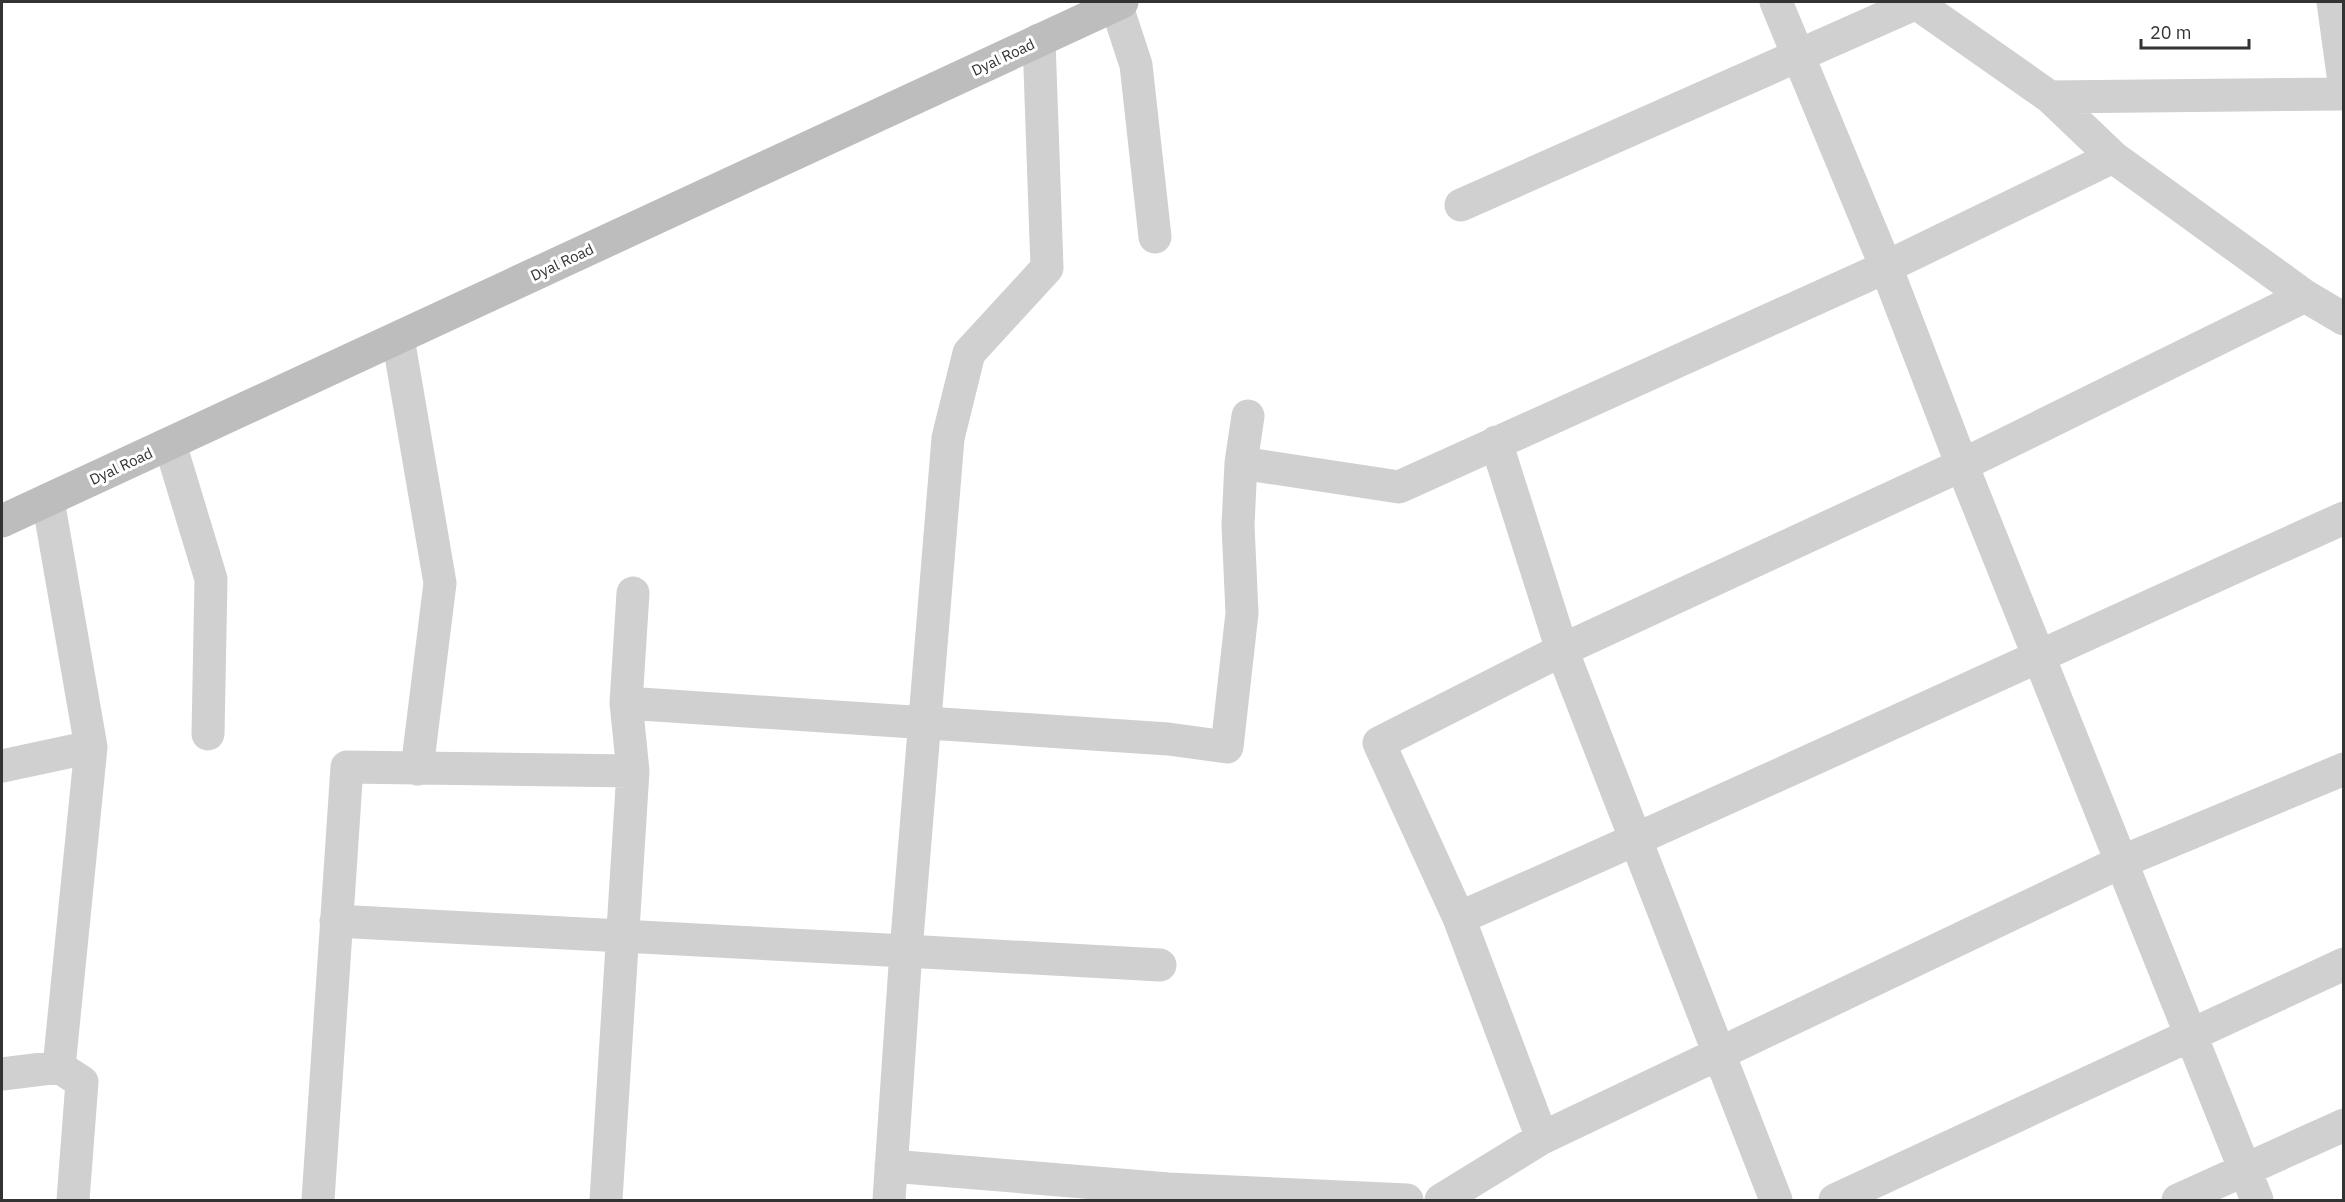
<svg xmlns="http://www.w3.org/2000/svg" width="2345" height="1202" font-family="'IBM Plex Sans',sans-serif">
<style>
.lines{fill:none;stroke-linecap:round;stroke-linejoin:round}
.street{stroke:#d0d0d0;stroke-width:33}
.secondary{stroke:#bdbdbd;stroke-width:33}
.labels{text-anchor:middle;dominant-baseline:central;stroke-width:6;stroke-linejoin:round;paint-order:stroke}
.street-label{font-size:15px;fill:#333;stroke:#fff}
</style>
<rect width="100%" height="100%" fill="#fff"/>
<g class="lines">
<path class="street" d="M1776 2 1886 267 1962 465 2257 1200
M2333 2 2344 82
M1916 3 2050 97 2113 157 2305 296 2344 319
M1116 4 1136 65 1155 237
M1039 40 1047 268 969 353 948 438 906 951 1160 965
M2050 97 2344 94
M1461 205 1919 2
M398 338 440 583 417 769
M1496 442 1562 650 1776 1200
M170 444 211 579 208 734
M1241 463 1399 487 1886 267 2113 157
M626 703 1168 739 1227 747 1242 613 1238 525 1241 463 1248 416
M2 766 91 747
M1459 918C1755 788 2048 651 2344 518
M336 921 906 951 889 1200
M59 1067 82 1082 73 1200
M2 1074 59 1067 91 747 48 500
M1542 1138 1459 918 1379 743 1562 650 1962 465 2305 296
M891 1166 1168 1189 1407 1200
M318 1200 347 767 633 771
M606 1200 633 771 626 703 633 593
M1441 1200 1542 1138 2121 862 2344 769
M1835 1200 2344 964
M2178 1200 2344 1125"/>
<path class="secondary" d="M2 521 1122 2"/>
</g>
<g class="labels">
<g class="street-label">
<text transform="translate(1003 57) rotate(-25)">Dyal Road</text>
<text transform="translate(562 262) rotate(-25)">Dyal Road</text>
<text transform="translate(121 466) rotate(-25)">Dyal Road</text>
</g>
</g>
<rect width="2345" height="1202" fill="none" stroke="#333333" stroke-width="6"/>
<path d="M2141 39v9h108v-9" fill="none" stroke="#333333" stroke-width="3"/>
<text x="2150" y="39" font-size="18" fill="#333333" stroke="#ffffff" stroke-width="4.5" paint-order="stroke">20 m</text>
</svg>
